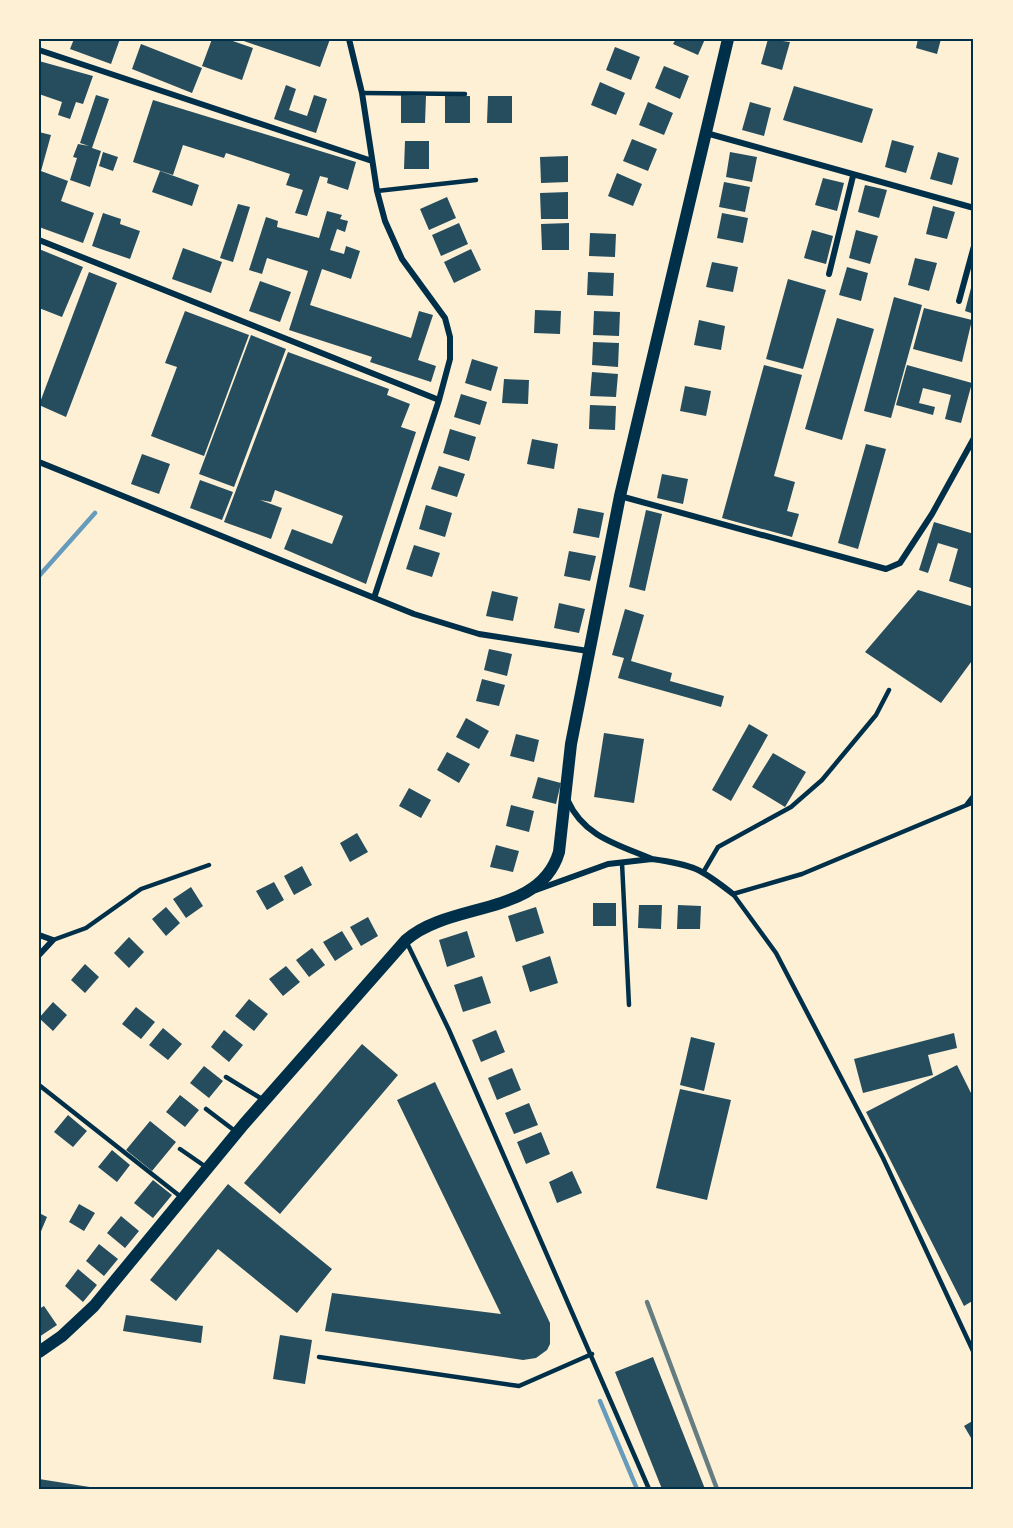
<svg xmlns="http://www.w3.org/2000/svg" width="1013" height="1528" font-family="'Archivo Narrow',sans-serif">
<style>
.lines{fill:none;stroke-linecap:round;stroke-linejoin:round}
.stream{stroke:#669bbc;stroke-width:4.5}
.building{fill:#264d5e}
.service{stroke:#003049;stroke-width:4.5}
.minor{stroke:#003049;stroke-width:6}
.secondary{stroke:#003049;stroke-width:12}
.rail{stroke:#657d81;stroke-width:4.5}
.neatline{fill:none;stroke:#003049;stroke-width:2}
</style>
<rect width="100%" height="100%" fill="#fdf0d5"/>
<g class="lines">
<path class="stream" d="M39 576 95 513
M600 1401 637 1489"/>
</g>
<path class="building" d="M74 39H120L111 64 70 49Z
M212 39H227L253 48 242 80 202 66Z
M238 39H330L320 67Z
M676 39H705L698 55 673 44Z
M768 39 790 42 782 70 761 64Z
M918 39H941L937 54 916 48Z
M141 44 202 68 192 93 132 69Z
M615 47 640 57 631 80 606 70Z
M39 61 93 76 83 104 76 102 70 119 58 115 62 102 39 94Z
M664 66 689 76 680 99 655 88Z
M600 82 625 93 616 115 591 105Z
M286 85 296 89 289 110 307 116 314 95 327 99 316 133 274 119Z
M794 86 873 109 862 143 783 120Z
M96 95 109 99 92 148 101 151 90 187 70 180 77 158 73 157 78 144 89 146 80 143Z
M401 95 426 96 425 123H401Z
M445 96H470V123H445Z
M488 96H512V123H487Z
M153 100 356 162 348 190 327 183 328 178 320 176 307 216 295 213 303 190 286 185 290 174 226 153 224 158 183 145 173 175 133 162Z
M648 102 673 113 664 135 639 125Z
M750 102 771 108 764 136 742 130Z
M39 132 51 135 41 171 68 181 61 201 94 213 83 243 39 227Z
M632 139 657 149 648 171 623 161Z
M892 140 914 146 906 173 885 167Z
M405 141H429V169H404Z
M103 152 118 157 113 171 99 166Z
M730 152 757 157 752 182 726 177Z
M938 152 959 158 952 185 930 179Z
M568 156V182L541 183 540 157Z
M160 171 199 185 192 206 152 192Z
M617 173 642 184 633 206 608 196Z
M823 178 844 183 837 211 815 205Z
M724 182 750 187 745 212 719 207Z
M865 185 887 190 879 218 858 212Z
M568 192V219H541L540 193Z
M447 197 456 218 429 230 420 209Z
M238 204 250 207 233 262 220 258Z
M933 206 955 212 947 239 926 234Z
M327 211 342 215 340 219 348 221 345 232 337 229 330 250 344 254 346 246 360 251 351 279 322 269 310 305 411 338 419 311 433 315 418 360 436 366 431 382 370 362 372 357 289 330 308 271 267 258 262 274 249 270 266 217 278 221 277 227 319 238Z
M103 213 121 219 120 224 140 231 130 259 92 246Z
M722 213 748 218 743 243 717 238Z
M459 223 468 244 441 256 432 235Z
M569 223V250H542L541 224Z
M812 230 833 236 826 264 804 258Z
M856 230 878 236 870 264 849 258Z
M590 233 616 234 615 257 589 256Z
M183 248 222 262 211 293 172 279Z
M39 249 83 267 62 317 39 308Z
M471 249 481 270 454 283 444 262Z
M915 258 937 263 929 291 908 285Z
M712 262 738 267 733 292 706 287Z
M847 267 868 273 861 301 839 295Z
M89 272 117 283 66 417 39 405Z
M588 272 614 273 613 296 587 295Z
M788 279 826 290 803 369 766 359Z
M260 281 291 292 280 322 249 311Z
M971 288H974V314L965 311Z
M894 297 922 305 891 418 864 411Z
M924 308 972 320 962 362 913 349Z
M535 310 561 311 560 334 534 333Z
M185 311 249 335 204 456 151 436 177 367 165 363Z
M594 311 620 312 619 336 593 335Z
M837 318 874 329 842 440 805 429Z
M699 320 725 326 721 350 694 345Z
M251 335 286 349 234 487 199 474Z
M593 342 619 343 618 367 592 365Z
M288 352 389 389 387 395 410 404 401 427 416 432 366 584 284 549 292 529 332 544 343 516 275 490 271 502 260 500 282 508 271 539 224 522Z
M472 359 498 367 491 391 465 383Z
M764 365 802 375 774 476 795 482 787 511 799 514 792 537 722 518Z
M907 365 972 383 961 423 945 419 951 395 923 388 919 403 935 407 933 415 896 405Z
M592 372 618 374 616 397 590 396Z
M504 379 529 380 528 404 502 403Z
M685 386 711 391 706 416 680 411Z
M461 394 487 402 480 425 454 417Z
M590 405 616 406 615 430 589 429Z
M450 429 476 437 469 461 443 453Z
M532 439 558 444 554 469 527 464Z
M866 444 886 449 858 549 838 543Z
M142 454 170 464 159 494 131 484Z
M439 466 465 474 457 497 431 489Z
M662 474 688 479 683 504 657 498Z
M200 480 233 492 222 520 190 508Z
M426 505 452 513 445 537 419 529Z
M578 508 604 513 599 538 573 533Z
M646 510 662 514 645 591 629 587Z
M934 522 974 534V578L971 588 949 581 958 549 938 543 928 573 919 570Z
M414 545 440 553 432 577 406 569Z
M569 551 596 556 590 581 564 576Z
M918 590 974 607V658L941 703 865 652Z
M492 591 518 597 513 621 486 616Z
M559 603 585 609 579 633 554 628Z
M625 609 644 615 631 661 672 673 670 681 724 696 721 707 618 678 624 658 612 655Z
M489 649 512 654 507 676 484 670Z
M482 679 505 685 499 706 476 701Z
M466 718 489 731 479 749 456 737Z
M749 724 768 735 731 801 712 790Z
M604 733 644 739 634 803 594 797Z
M516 734 539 740 534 762 510 756Z
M447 752 470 764 459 783 437 770Z
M773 753 806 772 785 807 752 787Z
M538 777 561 783 556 804 532 798Z
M409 788 431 800 421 818 399 806Z
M511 805 534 811 529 832 506 826Z
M357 833 368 852 350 862 340 843Z
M496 845 519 851 513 872 490 867Z
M302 866 312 885 294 895 284 876Z
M274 882 284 900 267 910 256 891Z
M191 887 203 906 186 918 173 899Z
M593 903H616V926H593Z
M639 905H662L661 929 638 928Z
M678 905 701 906 700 929H677Z
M166 907 180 923 166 936 152 919Z
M536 907 544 933 516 942 508 916Z
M368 917 378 936 361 946 350 927Z
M342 931 353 949 335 961 323 942Z
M467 931 475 957 447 967 439 940Z
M129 937 144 952 129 968 114 953Z
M312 948 325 965 309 977 296 960Z
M550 956 558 983 530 992 522 966Z
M85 964 99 977 85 993 71 980Z
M286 966 300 982 283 996 269 979Z
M482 976 491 1003 463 1012 454 985Z
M249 999 268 1014 254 1031 235 1016Z
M53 1002 67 1015 53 1031 39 1018Z
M136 1007 155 1022 141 1039 122 1024Z
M163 1028 182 1044 168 1060 149 1045Z
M224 1030 243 1045 229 1062 211 1047Z
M496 1030 505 1052 481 1062 472 1040Z
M954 1033 957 1048 928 1055 933 1075 863 1093 854 1059Z
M691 1037 715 1043 704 1091 680 1085Z
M362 1044 398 1075 280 1214 244 1183Z
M957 1065 974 1099V1300L964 1306 866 1112Z
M204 1066 223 1081 209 1098 190 1083Z
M512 1068 521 1090 497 1100 488 1078Z
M435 1082 550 1323V1344L547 1350 536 1358 523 1360 325 1331 332 1293 501 1314 397 1100Z
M680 1089 731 1100 707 1200 656 1188Z
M180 1095 199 1110 185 1127 166 1112Z
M529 1103 538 1125 514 1134 505 1113Z
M68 1115 87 1131 73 1147 54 1132Z
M150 1121 176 1142 152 1171 126 1150Z
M541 1132 550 1154 526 1164 517 1142Z
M112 1150 130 1165 117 1182 98 1167Z
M572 1171 582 1193 557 1203 549 1182Z
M153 1180 172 1195 153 1218 134 1203Z
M228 1184 332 1269 297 1313 218 1249 176 1301 150 1280Z
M79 1204 95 1213 84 1231 69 1222Z
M39 1213 47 1217 39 1236Z
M121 1216 139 1231 125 1248 107 1233Z
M99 1244 118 1259 104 1276 86 1261Z
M78 1269 97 1285 83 1302 65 1286Z
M44 1306 57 1325 39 1337V1309Z
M126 1315 203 1326 201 1343 123 1331Z
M280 1335 312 1340 305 1384 273 1379Z
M653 1357 705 1489H662L615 1372Z
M974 1420V1443L964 1426Z
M39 1479 96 1488 95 1489H39Z"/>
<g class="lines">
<path class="service" d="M362 93 465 94
M377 191 476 180
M974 802 802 874 733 894 776 953 883 1158 974 1353
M967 804 974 795
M622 863 629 1005
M704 871 718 847 791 807 822 780 876 715 889 690
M53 940 86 928 141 889 209 865
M407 943 449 1030 649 1489
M226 1077 262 1099
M39 1085 181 1197
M206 1109 235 1131
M180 1149 206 1167
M319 1357 519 1386 592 1354"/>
<path class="minor" d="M349 39 362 93 377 191 385 221 402 259 445 318 450 337V359L439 400 374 598
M39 50 372 161
M706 133 974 208
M39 240 439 400
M829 274 853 176
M959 301 974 246
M39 462 414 614 479 634 588 651
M620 496 886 569 900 563 932 514 974 438
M652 859C694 865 700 868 733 894
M536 890 608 864 652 859C619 845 584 837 568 801
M39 935 53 940 39 955"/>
<path class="secondary" d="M39 1352 62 1336 94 1306 244 1124 406 940C450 901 540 917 559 852L571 744 620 496 728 39"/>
<path class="rail" d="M647 1302 717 1489"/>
</g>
<rect width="1013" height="1528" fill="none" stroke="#fdf0d5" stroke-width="81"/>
<rect x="40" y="40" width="932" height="1448" class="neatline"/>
</svg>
